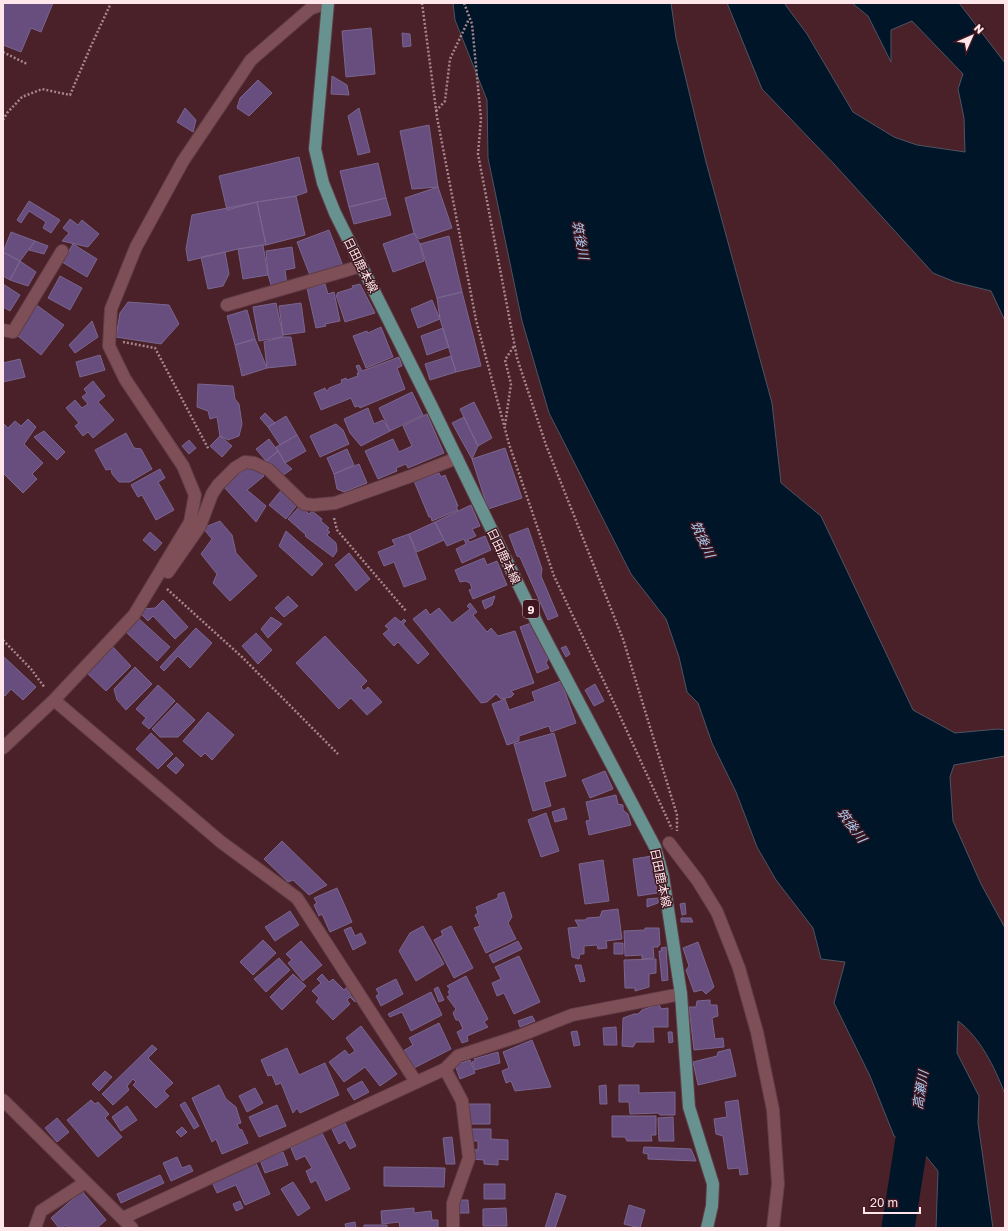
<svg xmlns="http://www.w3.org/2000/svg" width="1008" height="1231" font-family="'Golos Text','Noto Sans JP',sans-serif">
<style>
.water{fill:#011528;stroke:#4d5462}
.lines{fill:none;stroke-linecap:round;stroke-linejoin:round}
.river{stroke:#011528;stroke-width:33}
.building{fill:#674e7e;stroke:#7a668e}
.street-casing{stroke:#603d46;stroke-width:14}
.primary-casing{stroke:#603d46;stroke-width:14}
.path{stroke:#a7868d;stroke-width:2.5;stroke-dasharray:2 2;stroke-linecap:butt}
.street{stroke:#7f4f58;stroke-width:12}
.primary{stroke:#679290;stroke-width:12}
.labels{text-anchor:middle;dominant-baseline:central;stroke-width:3;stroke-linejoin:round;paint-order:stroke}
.shield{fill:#3f161f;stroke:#c5a8ad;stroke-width:1}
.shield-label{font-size:11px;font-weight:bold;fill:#fee6ea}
.street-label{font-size:12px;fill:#fee6ea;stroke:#3f161f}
.water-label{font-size:13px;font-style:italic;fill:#a7cdf2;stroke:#3f161f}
</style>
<rect width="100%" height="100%" fill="#4a2029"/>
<path class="water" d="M453 3H671L676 38 706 162 772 403 781 483 821 516 913 710 955 733 998 729 1005 730V756L954 765 950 777 953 821 981 884 1005 928V1094C995 1068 980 1037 958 1021L957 1053 979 1096 978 1123 993 1228H936L938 1171 925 1155 894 1136 870 1076 834 1003 845 962 821 959 813 928 776 880 757 847 736 792 712 743 698 703 687 692 679 657 666 619 631 574 549 413 522 321 488 158 487 100 455 20Z
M727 3H784L807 34 853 112 894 137 917 145 965 152 964 118 958 89 963 74 912 21 891 30V62L868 16 852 3H959L1005 63V321L991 291 955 282 933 273 834 164 762 89Z"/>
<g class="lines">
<path class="river" d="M898 1228 918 1101"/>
</g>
<path class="building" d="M3 3H53L41 32 31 28 21 52 3 45Z
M371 28 375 74 346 77 342 31Z
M402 33 410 34 411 46 403 47Z
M332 76 347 85 349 95 331 94Z
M258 80 272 93 249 116 237 108 240 98Z
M185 108 196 120 193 132 177 122Z
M359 108 370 152 358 155 348 116Z
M429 125 438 187 412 189 400 131Z
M299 157 307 192 296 196 257 202 227 210 219 176Z
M378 163 386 198 349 207 340 171Z
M438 187 452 228 419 239 414 233 405 198Z
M296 196 305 235 266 245 257 202Z
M386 198 391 215 354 224 349 207Z
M29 201 60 220 51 233 43 228 46 222 29 211 21 223 17 220Z
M257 202 266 245H263L238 249 188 261 186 249 192 215Z
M70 219 78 225 82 220 99 234 88 247 62 241 69 233 63 228Z
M329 230 343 266 311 278 297 242Z
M11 232 35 241 20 261 3 252Z
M414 233 420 244 424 261 393 272 383 244Z
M449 236 462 292 437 298 420 244Z
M35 241 48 246 44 254 29 250Z
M73 244 97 259 87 277 62 262Z
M263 245 268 275 243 279 238 249Z
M292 247 295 268 285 270 287 285 272 288 268 275 266 251Z
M3 252 20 261 10 280 3 276Z
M225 252 229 274 223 286 208 289 201 257Z
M20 261 36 272 28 286 10 280Z
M60 276 82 288 70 310 48 298Z
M3 284 20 295 10 311 3 307Z
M325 284 328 294 334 292 340 321 325 324 326 326 316 328 307 288Z
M360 284 375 313 345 322 336 295H338L337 293 353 288 352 286Z
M462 292 481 366 456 372 440 319 437 298Z
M432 300 440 319 418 328 411 309Z
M31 301 64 325 41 355 13 332Z
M128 302 169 305 179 324 161 344 116 337 120 313Z
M276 303 283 335 282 337 259 341 253 307Z
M301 303 305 332 283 335 279 306Z
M247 310 255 339 235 345 227 316Z
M92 321 98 337 75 353 69 345Z
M381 327 393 357 366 368 353 336 367 331 368 333Z
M443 328 449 347 427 355 421 336Z
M282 337H291L296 365 267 368 264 342Z
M255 339 267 368 242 376 235 345Z
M100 355 105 370 80 377 76 362Z
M451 356 456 372 430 380 425 364Z
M399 357 402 366 397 368 405 389 360 408 359 406 355 407 351 398 321 410 314 393 325 388 326 391 329 389V388L342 383 341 380 346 378 347 380 358 376 357 373H359L356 366 359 365 362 371Z
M20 359 25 377 3 382V363Z
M93 381 105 396 98 402 114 420 93 438 88 432 83 436 75 426 79 423 66 408 75 400 82 408 88 404 82 397 87 393 84 389Z
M198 384 233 386 235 399 239 404 242 424 239 436 228 440 220 436 217 417 210 419 208 411 197 407Z
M412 392 423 415 390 431 379 408Z
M474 402 492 438 478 446 460 409Z
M368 408 374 424 383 420 390 431 361 446 350 433 344 419Z
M265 413 275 423 268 427 260 418Z
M427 414 444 453 408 468 406 464 396 468 397 471 378 479 365 451 393 439 399 452 412 446 403 426Z
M286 416 297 435 280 445 268 427Z
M464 417 478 446 472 459 452 423Z
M28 419 36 427 24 444 43 463 32 474 37 479 23 493 3 473V423L8 428 15 421 21 426Z
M336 424 343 430 349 444 320 457 310 436Z
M44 431 65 452 57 460 34 437Z
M126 433 134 448 141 449 152 469 130 482H119L112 474 111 469 106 470 95 450Z
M297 435 306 451 285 463 276 447Z
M220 436 232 446 222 457 210 446Z
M269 439 278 451 266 461 256 449Z
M189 440 196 448 189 454 182 446Z
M505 448 522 498 488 509 472 459Z
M347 449 354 465 334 474 327 458Z
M278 451 285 463 292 469 279 478 266 461Z
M359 464 367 483 344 492 337 489 334 474Z
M252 465 264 476 247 490 266 506 256 522 222 485Z
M160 469 165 478 158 482 174 510 156 520 142 495 138 497 131 485Z
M439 473 441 477 445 475 458 506 456 507 458 510 432 521 431 517H429L414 481Z
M283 488 297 505 286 519 269 505Z
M471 505 480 526 472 529 476 536 467 540 470 542 485 536 491 550 462 563 456 549 466 544 464 539 447 546 435 522Z
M300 506 309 514 312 511 322 519 321 521 329 528 327 530 330 532 327 535 336 543 337 551 333 557 305 536 306 535 288 519Z
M220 521 232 535 236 553 257 576 230 601 213 583 217 574 201 554 212 539 203 528Z
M435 522 444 540 417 552 409 534Z
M528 528 542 569 541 576 558 616 548 620 520 557 517 556 509 535Z
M286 531 323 564 312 576 279 546Z
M150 532 162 543 155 551 143 540Z
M409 534 426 579 404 587 394 562 384 566 378 552 395 545 392 540Z
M349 553 370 579 356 591 335 565Z
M484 558 487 565 497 561 507 585 473 599 469 590 472 589 470 583 465 581 460 582 455 570Z
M288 596 298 606 284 617 275 608Z
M495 596 492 605 485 609 482 601Z
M163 600 188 627 175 639 153 616 148 621 141 614 143 609 155 608Z
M470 603 477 612 473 615 487 632 491 628 498 636 515 631 534 683 511 691 514 694 511 697 501 699 496 694 487 702 481 703 413 619 426 609 430 615 439 608 452 623 470 609 467 606Z
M271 617 282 624 268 638 261 629Z
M395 617 401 622 404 619 406 621 403 624 429 654 418 664 398 642 394 646 383 634 389 629 385 626Z
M138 618 170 647 157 661 126 632Z
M534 622 548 659 546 663 549 668 537 673 520 627Z
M196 628 212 643 190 668 178 656 164 671 160 667Z
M256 633 272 650 258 664 242 646Z
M325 636 367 681 361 687 364 691 368 687 382 702 367 715 351 698 339 709 296 663Z
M566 646 570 654 566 657 561 648Z
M113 647 131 666 106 691 87 673Z
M3 656 36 687 23 700 11 689 5 696 3 695Z
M135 667 152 684 126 710 117 700 114 689Z
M561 681 576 723 551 732 549 726 519 736V741L507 745 492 704 505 699 509 710 535 701 532 692Z
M595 684 604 701 594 706 585 690Z
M158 685 175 701 149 729 142 723 146 718 136 709Z
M177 703 195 720 178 737H160L152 729Z
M208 712 234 735 212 760 205 753 201 757 183 741Z
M151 733 173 754 158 769 136 749Z
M554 733 566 776 544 782 551 806 533 811 514 744Z
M176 757 184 765 176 774 167 766Z
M605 771 613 789 590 798 582 780Z
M616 795 618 804 623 805V810L628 814 631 825 589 835 586 821 590 820 586 802Z
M564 808 567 819 555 822 552 812Z
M546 813 559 851 541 857 528 820Z
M282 841 327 885 309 895 293 880 288 882 264 859Z
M652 856 657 893 638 896 633 859Z
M603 860 609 901 585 904 579 864Z
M337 888 352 922 330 932 322 914 319 916 314 905 317 903 314 898Z
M504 892 512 917 508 923 516 939 486 953 474 928 480 926 475 915 478 913 476 907 498 898V894Z
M659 898 658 903 647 907V899Z
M685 903 686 914 682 915 680 904Z
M618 909 622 939 606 941 607 948 598 949 597 945 584 946V954H580L579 959 572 957 568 928 579 927 575 920H585L587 918 600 917 602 911Z
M290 911 299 925 275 941 265 927Z
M681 918H691L693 922H681Z
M423 926 444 964 416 981 399 951 410 933Z
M451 926 473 968 454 978 434 940 443 935 441 931Z
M351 927 355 936 361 933 366 943 353 950 344 930Z
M645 928H659L660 945H658V947H653L654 958 642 959V955L625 956 624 931 645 930Z
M263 940 276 953 253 975 240 962Z
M301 941 322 965 303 981 288 963 292 960 286 954Z
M518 941 522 949 493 963 489 955Z
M698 942 714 987 706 994 702 990 694 992 686 970 689 966 683 948Z
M614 943H623V954H614Z
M666 947 668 980 662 981 659 951H662L661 948Z
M519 956 540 1002 514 1014 504 993 497 996 492 983 501 979 495 967Z
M279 958 290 970 266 992 254 979Z
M656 959V973L649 974V987L635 991V988H625L624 960Z
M575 965H581L585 981 580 982Z
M293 974 306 986 282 1010 270 997Z
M322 974 329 982 333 979 344 990 347 987 351 996 356 1001 355 1002 350 997 347 1000 350 1004 333 1020 316 1002 319 998 312 991 321 983 317 979Z
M466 976 488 1019 484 1022 488 1027 467 1036 468 1041 462 1043 457 1032 463 1029 459 1020H456L453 1013 456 1009 447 997 450 995 448 992 450 989 447 986Z
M396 979 403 994 381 1006 376 996 379 994 376 989Z
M438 987 444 1000 439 1002 434 989Z
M431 992 442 1015 411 1031 402 1012 390 1017 388 1014Z
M710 1000V1005H717L718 1016 712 1018 715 1039 723 1038 724 1047 694 1050 689 1007H696L697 1001Z
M659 1004 661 1009 668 1008V1027H653L654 1042H636L633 1047 622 1046 623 1018 634 1014H638L642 1010Z
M532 1016 535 1021 520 1027 518 1021Z
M439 1023 451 1049 412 1069 403 1051 413 1045 409 1038Z
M361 1026 397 1074 380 1086 365 1067 344 1082 329 1062 345 1050 349 1055 355 1051 346 1038Z
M616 1027 617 1045H604L603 1028Z
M577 1031 580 1045 574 1046 571 1032Z
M668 1032H672L673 1042 669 1043Z
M532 1040 551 1087 515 1091 511 1081 506 1083 502 1071 509 1068 503 1052Z
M152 1045 157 1049 148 1058 173 1083 164 1091 169 1096 156 1108 133 1085 136 1082 133 1079 127 1086 129 1090 113 1105 102 1094Z
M287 1048 299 1075 325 1063 339 1095 300 1113 297 1108 293 1113 281 1083 276 1085 272 1075 268 1076 261 1060Z
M730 1049 736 1076 698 1085 693 1062 717 1056 718 1052Z
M498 1052 500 1063 475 1070 472 1062 475 1061 474 1059Z
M470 1060 475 1073 460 1079 455 1065Z
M105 1071 112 1077 99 1091 92 1084Z
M362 1081 369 1092 354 1100 347 1089Z
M219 1085 226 1099 236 1107 241 1123 237 1124 239 1129 242 1130 248 1143 222 1154 216 1139 212 1142 192 1098Z
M606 1085 607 1104H600L599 1086Z
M619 1085H639V1093L675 1092V1115H660L658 1113 630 1114 629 1102H619Z
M255 1088 263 1103 247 1112 239 1096Z
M91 1100 95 1104 98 1102 109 1114 105 1118 122 1137 98 1157 67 1120Z
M738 1100 748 1174 740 1175 739 1168 728 1169 723 1136 716 1134 714 1119 727 1117 725 1102Z
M185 1102 199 1126 194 1129 180 1105Z
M469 1104H490V1124H469Z
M277 1105 286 1126 259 1137 249 1117Z
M127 1106 137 1120 121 1131 112 1117Z
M612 1116H656V1135H651L652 1141H627L625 1137H612Z
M673 1117 674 1141H659L658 1118Z
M57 1118 69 1132 57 1142 45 1128Z
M344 1121 356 1146 350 1149 345 1140 339 1144 331 1127Z
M182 1127 187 1132 181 1137 176 1132Z
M468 1129H491V1139L508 1140V1160L498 1159V1165L484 1164V1160L471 1159 472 1149 478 1150V1141H468Z
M322 1133 350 1189 326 1201 316 1180 311 1183 306 1171 312 1168 305 1156 296 1160 291 1148Z
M452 1137 455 1164H446L443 1138Z
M644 1147 691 1149 696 1161 648 1159V1154L643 1153Z
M283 1152 288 1165 265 1173 260 1160Z
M177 1157 182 1168 190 1165 193 1171 171 1181 163 1163Z
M256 1163 270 1194 245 1205 236 1185 217 1193 212 1182Z
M384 1167 445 1168 444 1187 384 1186Z
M160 1175 164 1183 121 1203 117 1194Z
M293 1182 310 1208 298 1216 281 1189Z
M484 1184H505V1199H484Z
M82 1191 106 1220 97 1228H68L66 1225 62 1228H59L51 1218Z
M556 1193 566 1196 555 1228H545Z
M457 1200H468L469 1213H458Z
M240 1201 243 1208 236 1211 233 1204Z
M629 1205 645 1210 640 1228 624 1224Z
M414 1208V1213L431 1211 432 1220H438V1228H400L399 1222 382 1224 381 1211Z
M506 1208 507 1226H483V1209Z
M355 1222 356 1228H346L345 1224Z
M364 1225H387V1228H364Z"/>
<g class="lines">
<defs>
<path id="street" d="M227 305 361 266
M3 330 13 332 62 251
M168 572 200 526 212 494 218 485 235 468 245 462 254 463 269 470 304 504 314 505 335 503 411 476 457 458
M54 700 221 842 297 898 416 1082
M3 748 54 700 134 615 190 522 195 495 183 466 125 379 109 346 111 309 136 247 183 161 251 60 310 9 326 3
M669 843 698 881 717 912 739 968 757 1032 773 1110 778 1184 773 1228
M445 1069 462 1101 469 1158 453 1203V1228
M3 1100 132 1228
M123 1218 445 1069 458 1056 519 1036 572 1015 681 994
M35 1228 41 1211 86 1182"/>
<path id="primary" d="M328 3 315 149 323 183 335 213 432 407 537 623 655 847 663 876 681 994 689 1107 713 1184 712 1206 707 1228"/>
</defs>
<use href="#street" class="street-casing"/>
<use href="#primary" class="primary-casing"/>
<path class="path" d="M422 3 437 117 476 320 509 444 554 576 608 690 672 829
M464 3 472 24 481 119 478 154 517 358 546 445 623 639 677 815V831
M3 52 27 64
M436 111 445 101 450 59 469 19
M3 120 7 113 22 97 42 89 70 95 91 46 111 3
M123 342 155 348 209 450
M505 425 511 384 505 360 514 346
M334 518 337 530 406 611
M167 589 242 657 338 754
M3 640 31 669 45 688"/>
<use href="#street" class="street"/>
<use href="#primary" class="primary"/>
</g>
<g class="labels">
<rect class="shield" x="523" y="600" width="16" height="18" rx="3"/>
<g class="shield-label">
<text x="531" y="609">9</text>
</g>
<g class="street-label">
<text transform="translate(361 265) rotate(63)">日田鹿本線</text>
<text transform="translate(504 556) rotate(64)">日田鹿本線</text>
<text transform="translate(661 878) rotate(78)">日田鹿本線</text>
</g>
<g class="water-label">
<text transform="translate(581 240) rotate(79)">筑後川</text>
<text transform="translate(703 539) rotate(65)">筑後川</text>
<text transform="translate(852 825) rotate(53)">筑後川</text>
<text transform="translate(920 1090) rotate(-81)">高瀬川</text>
</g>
</g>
<rect width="1008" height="1231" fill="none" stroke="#fee6ea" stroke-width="8"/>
<g transform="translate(972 36) rotate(45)" stroke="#3f161f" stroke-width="3" paint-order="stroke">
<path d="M0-3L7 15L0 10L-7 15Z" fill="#fee6ea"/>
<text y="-6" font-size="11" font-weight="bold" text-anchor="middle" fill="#fee6ea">N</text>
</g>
<path d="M864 1207v6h56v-6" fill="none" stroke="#fee6ea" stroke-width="2"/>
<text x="870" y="1207" font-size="12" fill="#fee6ea" stroke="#3f161f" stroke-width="3" paint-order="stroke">20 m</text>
</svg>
